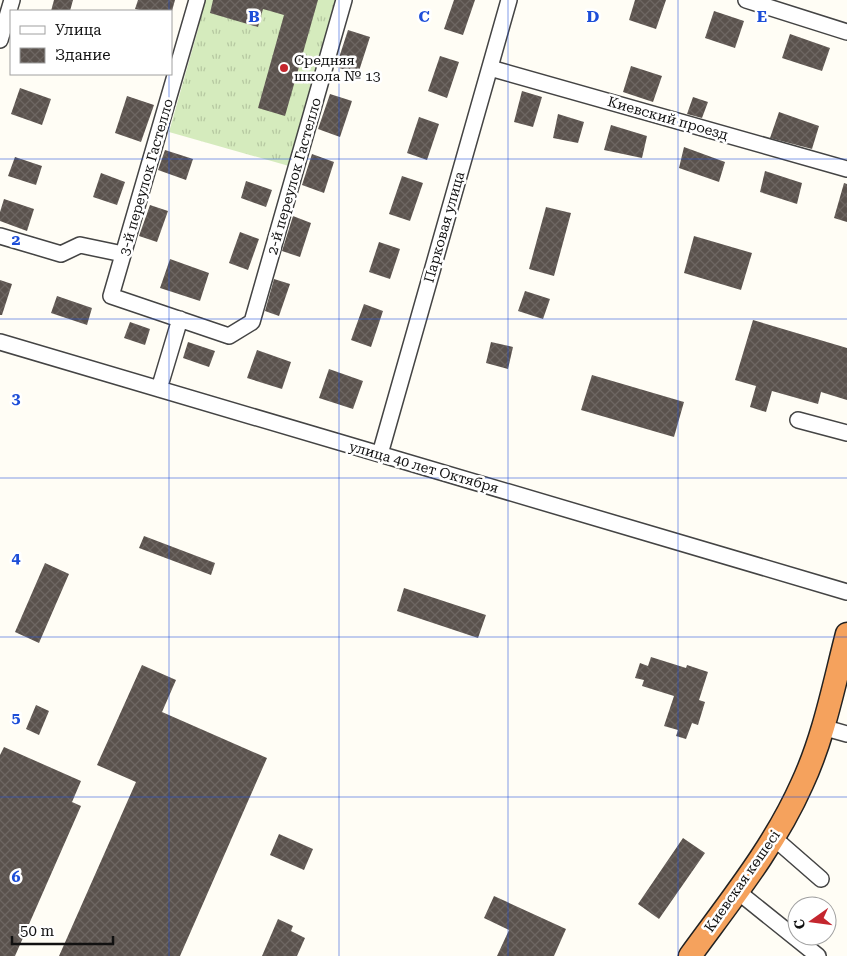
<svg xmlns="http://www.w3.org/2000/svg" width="847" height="956" font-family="'Roboto Serif',serif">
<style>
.grass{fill:url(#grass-tufts)}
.building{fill:url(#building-cross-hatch)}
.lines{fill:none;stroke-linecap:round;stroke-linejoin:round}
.minor-casing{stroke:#444;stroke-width:18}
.highway-casing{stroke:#222;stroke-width:25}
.minor{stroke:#fff;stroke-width:15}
.highway{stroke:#f5a25d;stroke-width:22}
.grid{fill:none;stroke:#1d4ed8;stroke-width:1;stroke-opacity:0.55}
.poi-dot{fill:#c4262e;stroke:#fff;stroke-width:2}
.labels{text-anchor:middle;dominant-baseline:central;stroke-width:5;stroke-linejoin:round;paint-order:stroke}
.poi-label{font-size:14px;fill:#111;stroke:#fff;text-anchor:start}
.street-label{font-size:14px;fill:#111;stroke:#fff}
.grid-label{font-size:16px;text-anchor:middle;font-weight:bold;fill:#1d4ed8;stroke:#fff;stroke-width:5;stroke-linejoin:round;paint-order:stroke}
</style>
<defs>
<pattern id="grass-tufts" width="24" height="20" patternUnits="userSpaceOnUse" patternTransform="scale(1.25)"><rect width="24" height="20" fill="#d5ebbd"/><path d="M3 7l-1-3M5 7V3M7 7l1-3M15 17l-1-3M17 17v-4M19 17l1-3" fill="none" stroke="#b6c8a1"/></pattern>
<pattern id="building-cross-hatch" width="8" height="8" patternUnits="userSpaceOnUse" patternTransform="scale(1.25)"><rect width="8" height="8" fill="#5a524d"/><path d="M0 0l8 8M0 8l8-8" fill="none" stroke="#6d6662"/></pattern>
</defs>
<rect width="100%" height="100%" fill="#fffdf5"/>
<path class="grass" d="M201 0H336L289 166 169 132 199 26 196 18Z"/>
<path class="building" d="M54 0H73L70 11H51Z
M138 0H175L172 11H144L135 9Z
M213 0H318L285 116 258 108 284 15 263 9 258 27 210 13Z
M454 0H475L463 35 444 29Z
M635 0H666L656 29 629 20Z
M714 11 744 21 735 48 705 38Z
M348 30 370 37 358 74 336 67Z
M790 34 830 48 822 71 782 58Z
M440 56 459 62 447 98 428 91Z
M631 66 662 76 653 102 623 92Z
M20 88 51 99 42 125 11 114Z
M522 91 542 97 533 127 514 122Z
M330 94 352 101 340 137 318 129Z
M127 96 154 105 141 142 115 133Z
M693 97 708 102 702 118 687 114Z
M779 112 819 126 812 149 770 138Z
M558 114 584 122 578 143 553 138Z
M419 117 439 124 427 160 407 153Z
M611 125 647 136 642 158 604 150Z
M684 147 725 162 719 182 679 168Z
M165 150 193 159 186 180 158 170Z
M312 154 334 162 324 193 302 185Z
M15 157 42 166 36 185 8 176Z
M765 171 802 183 797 204 760 192Z
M101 173 125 182 117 205 93 197Z
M402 176 423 183 410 221 389 214Z
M246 181 272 190 266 207 241 198Z
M844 183 847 184V222L834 218Z
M4 199 34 209 27 231 0 221V212Z
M150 205 168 211 157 242 139 236Z
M546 207 571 213 554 276 529 269Z
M293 216 311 223 300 257 282 251Z
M240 232 259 239 248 270 229 263Z
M694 236 752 253 741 290 684 273Z
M379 242 400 249 390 279 369 272Z
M170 259 209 273 200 301 160 288Z
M274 279 290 284 279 316 265 311Z
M0 280 12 284 2 315H0Z
M525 291 550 299 543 319 518 311Z
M57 296 92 308 87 325 51 313Z
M364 304 383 311 371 347 351 340Z
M753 320 847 348V400L821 392 818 404 772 391 766 412 750 407 756 386 735 380Z
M130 322 150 329 145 345 124 338Z
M188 342 215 351 209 367 183 358Z
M491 342 513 347 508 369 486 363Z
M257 350 291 362 282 389 247 378Z
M329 369 363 381 353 409 319 398Z
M592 375 684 402 674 437 581 410Z
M144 536 215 563 211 575 139 548Z
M45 563 69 574 39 643 15 632Z
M404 588 486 615 478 638 397 611Z
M651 657 686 668 687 665 708 672 699 700 705 702 698 725 692 723 686 739 676 736 678 730 664 726 674 696 642 686 644 680 635 678 640 663 648 666Z
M142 665 176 680 162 712 267 758 180 956H59L136 782 97 765Z
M36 705 49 711 39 735 26 729Z
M4 747 81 781 72 802 81 806 15 956H0V755Z
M279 834 313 849 304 870 270 855Z
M683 838 705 853 659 919 638 904Z
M494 896 566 929 554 956H497L509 930 484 918Z
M278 919 293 926 291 931 305 938 297 956H262Z"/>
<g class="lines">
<defs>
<path id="minor" d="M197 0 111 296 229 336 252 322 344 0
M746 0 847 32
M0 40 12 0
M490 68 847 169
M0 236 61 254 80 245 123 254
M0 342 847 592
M159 389 180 319
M798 420 847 433
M380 454 509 0
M822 727 847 734
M774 838 821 879
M737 891 818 956"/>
<path id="highway" d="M690 956C730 901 774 847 802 784 824 737 834 684 847 634"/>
</defs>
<use href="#minor" class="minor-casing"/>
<use href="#highway" class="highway-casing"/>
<use href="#minor" class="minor"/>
<use href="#highway" class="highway"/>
</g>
<path class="grid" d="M169 0V11M339 0V956M508 0V956M678 0V956M169 74V956M0 159H847M0 319H847M0 478H847M0 637H847M0 797H847"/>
<circle class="poi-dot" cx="284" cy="68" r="5"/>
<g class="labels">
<g class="poi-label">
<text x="294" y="60">Средняя<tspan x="294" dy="16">школа № 13</tspan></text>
</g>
<g class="street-label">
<text transform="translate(668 118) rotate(16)">Киевский проезд</text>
<text transform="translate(294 176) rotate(-74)">2-й переулок Гастелло</text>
<text transform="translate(146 177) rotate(-74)">3-й переулок Гастелло</text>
<text transform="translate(444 227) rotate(-74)">Парковая улица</text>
<text transform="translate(424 467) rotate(16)">улица 40 лет Октября</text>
<text transform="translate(742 881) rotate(-55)">Киевская көшесі</text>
</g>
</g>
<g class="grid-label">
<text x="254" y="22">B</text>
<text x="424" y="22">C</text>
<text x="593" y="22">D</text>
<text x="762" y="22">E</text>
<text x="16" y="245">2</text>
<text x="16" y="404">3</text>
<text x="16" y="563">4</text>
<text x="16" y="723">5</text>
<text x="16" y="882">6</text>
</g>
<rect x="10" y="10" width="162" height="65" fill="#ffffff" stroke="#a0a0a0"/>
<rect x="20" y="26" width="25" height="8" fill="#ffffff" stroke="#a0a0a0"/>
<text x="55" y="35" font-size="15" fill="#111111">Улица</text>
<rect x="20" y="48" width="25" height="15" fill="url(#building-cross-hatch)" stroke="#a0a0a0"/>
<text x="55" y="60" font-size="15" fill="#111111">Здание</text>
<g transform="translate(812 921) rotate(256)"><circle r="24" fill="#ffffff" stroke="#a0a0a0"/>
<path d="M0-4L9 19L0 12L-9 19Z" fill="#c4262e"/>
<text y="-8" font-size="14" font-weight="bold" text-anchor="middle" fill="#111111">С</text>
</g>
<path d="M12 936v8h101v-8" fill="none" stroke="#111111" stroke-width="2.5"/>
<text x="20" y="936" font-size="15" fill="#111111" stroke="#ffffff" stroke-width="4" paint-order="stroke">50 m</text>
</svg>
